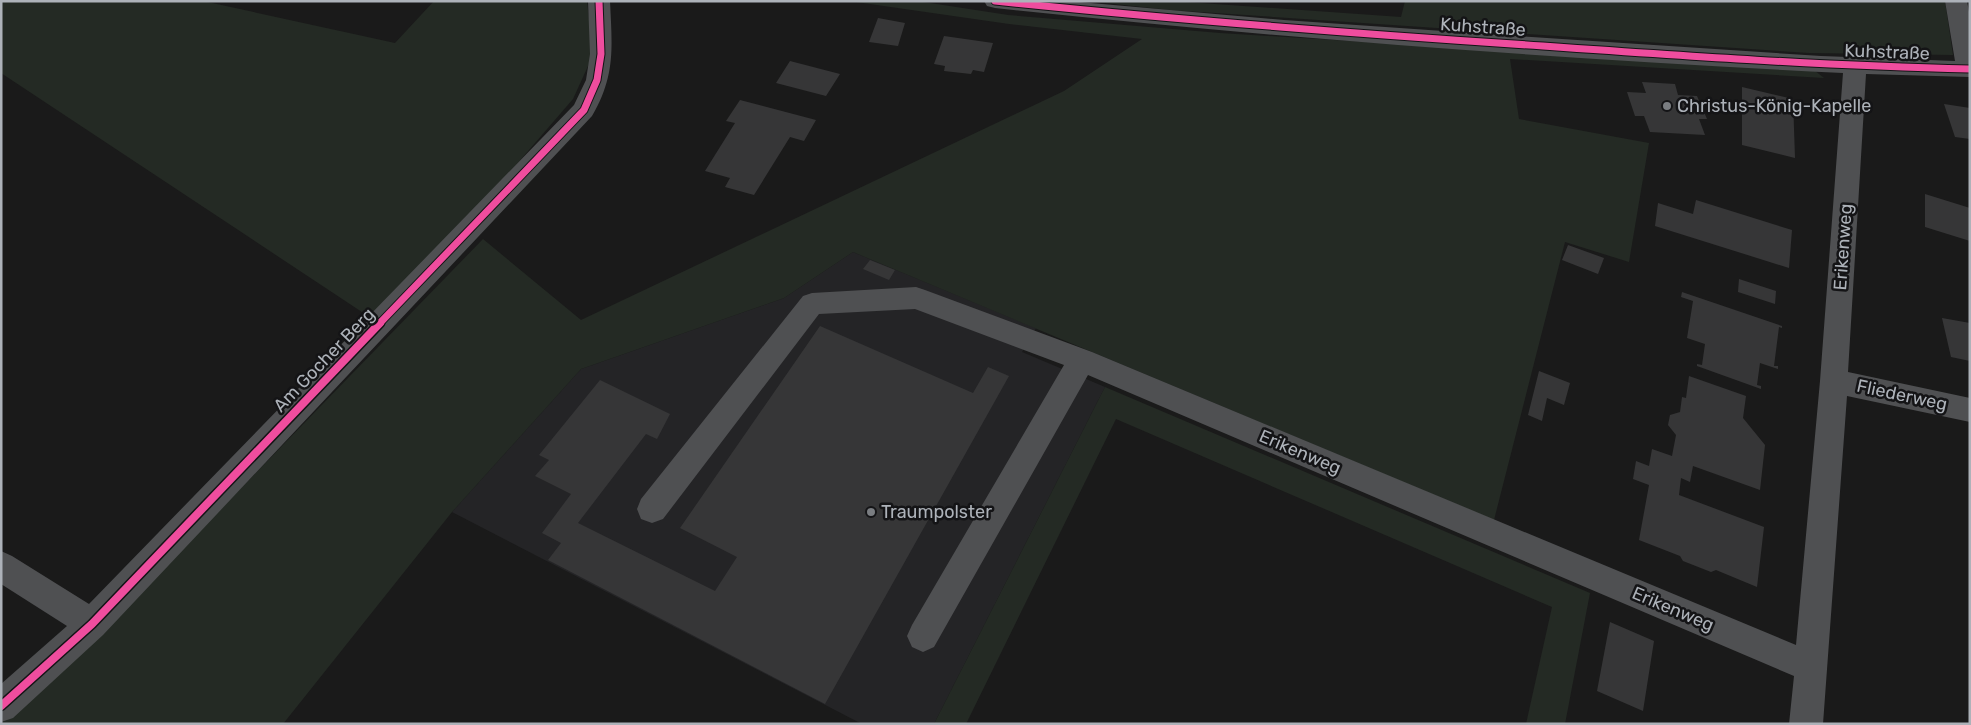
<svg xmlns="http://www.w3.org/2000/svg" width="1971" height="725" font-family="Rubik,sans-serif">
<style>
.built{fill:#242426}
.green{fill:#242a24}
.building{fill:#363637}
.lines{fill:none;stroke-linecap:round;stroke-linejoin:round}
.minor{fill:#4f5052;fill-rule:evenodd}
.cycleway-far1-casing{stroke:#141416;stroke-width:9}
.cycleway-casing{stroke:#141416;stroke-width:11}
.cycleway-far1{stroke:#ef4d9e;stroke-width:7}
.cycleway{stroke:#ef4d9e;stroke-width:8}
.poi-dot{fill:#7a7d81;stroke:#141416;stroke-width:2}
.labels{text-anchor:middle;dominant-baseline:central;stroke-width:5;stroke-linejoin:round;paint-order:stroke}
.street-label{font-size:18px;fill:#adb2b9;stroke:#141416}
.poi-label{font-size:18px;fill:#adb2b9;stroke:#141416;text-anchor:start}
</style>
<rect width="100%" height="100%" fill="#1a1a1a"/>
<path class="built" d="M853 252 1036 328 1022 352 1105 387 934 724H862L452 512 581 369 784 298Z"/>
<path class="green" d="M1 1H203L395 43 434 1H587L593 55 573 99 432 262 374 320 1 73Z
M849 1H917L1008 15 1220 33 1814 70 1824 78 1510 59 1519 119 1649 143 1629 262 1565 242 1494 520 853 252 784 298 581 369 452 512 283 724H1V720L113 620 483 239 581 320 1064 91 1142 39 1009 24Z
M1087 1H1172L1401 17 1405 1H1945L1953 55 1809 53 1170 10Z
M1105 387 1590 593 1565 724H1526L1552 607 1116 419 966 724H934Z"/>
<path class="building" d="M878 18 905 23 898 46 869 42Z
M944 36 993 43 984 72 973 70 971 74 944 71 945 66 934 64Z
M790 61 840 74 826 96 776 83Z
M1642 82 1675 84 1678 95 1697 96 1707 119H1699L1705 135 1650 132 1644 116H1635L1627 92 1646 93Z
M1742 87 1793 99 1795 158 1742 145Z
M740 100 816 120 804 141 790 137 754 195 725 187 730 178 705 171 735 123 726 121Z
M1944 104 1970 108V139L1955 137Z
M1925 194 1970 208V241L1925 227Z
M1696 200 1792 230 1789 268 1655 226 1658 203 1693 214Z
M1568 245 1604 258 1598 274 1562 260Z
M870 260 895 270 889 280 863 269Z
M1739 279 1776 291 1775 304 1738 292Z
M1682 292 1782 326V328L1779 327 1774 366H1778V369L1760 363 1757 385 1761 386V389L1697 366V364L1702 365 1705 344 1687 338 1693 301 1681 297Z
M1942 318 1970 323V361L1951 357Z
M820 326 973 393 988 367 1009 376 825 704 548 560 561 543 542 533 571 494 535 476 549 460 539 455 600 380 670 414 657 439 646 434 578 523 715 591 737 557 680 528Z
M1539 371 1570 383 1564 405 1547 398 1542 421 1528 415Z
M1689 376 1746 396 1743 418 1765 445 1760 490 1693 466 1690 482 1681 478 1679 495 1764 527 1757 587 1716 570 1711 572 1683 561 1680 556 1639 540 1649 485 1633 479 1636 461 1649 466 1652 449 1672 456 1676 435 1668 425 1670 415 1680 412 1682 397 1686 398Z
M1610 622 1654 641 1643 711 1597 691Z"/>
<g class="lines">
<path class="minor" d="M588 1H610C612 46 616 75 592 116L103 635 13 718 1 722V684L67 626 1 584V551L12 556 89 604 574 105 586 80 590 54Z
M984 1H1068L1284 20 1501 35 1821 56 1955 61 1945 1H1967L1970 17V77L1866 74 1848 372 1970 398V422L1847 396 1823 724H1789L1794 676 1088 375 934 647 923 652 912 647 907 636 912 625 1064 365 915 309 819 314 663 519 652 523 641 519 637 509 641 499 803 296 812 293 916 287 925 290 1092 352 1796 645 1820 381 1843 73C1561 59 1276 38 995 8L987 6Z"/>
<defs>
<path id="cycleway-far1" d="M995 1C1177 20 1360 34 1543 46 1685 56 1828 66 1970 69
M379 324 584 110 597 80 601 54 599 1"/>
<path id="cycleway" d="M1 706 92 624 380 323"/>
</defs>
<use href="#cycleway-far1" class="cycleway-far1-casing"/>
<use href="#cycleway" class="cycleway-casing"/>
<use href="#cycleway-far1" class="cycleway-far1"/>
<use href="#cycleway" class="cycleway"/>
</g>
<g class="poi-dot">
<circle cx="1667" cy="106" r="5"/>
<circle cx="871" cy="512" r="5"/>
</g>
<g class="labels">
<g class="street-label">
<text transform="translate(1483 27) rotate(4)">Kuhstraße</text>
<text transform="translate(1887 52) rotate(2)">Kuhstraße</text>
<text transform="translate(1843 247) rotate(-86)">Erikenweg</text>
<text transform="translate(324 360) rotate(-46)">Am Gocher Berg</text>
<text transform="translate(1902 395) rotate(12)">Fliederweg</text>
<text transform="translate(1300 452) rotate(23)">Erikenweg</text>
<text transform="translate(1673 609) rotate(23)">Erikenweg</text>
</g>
<g class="poi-label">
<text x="1677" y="106">Christus-König-Kapelle</text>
<text x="881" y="512">Traumpolster</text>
</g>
</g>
<rect width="1971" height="725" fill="none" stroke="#adb2b9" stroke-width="5"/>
</svg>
